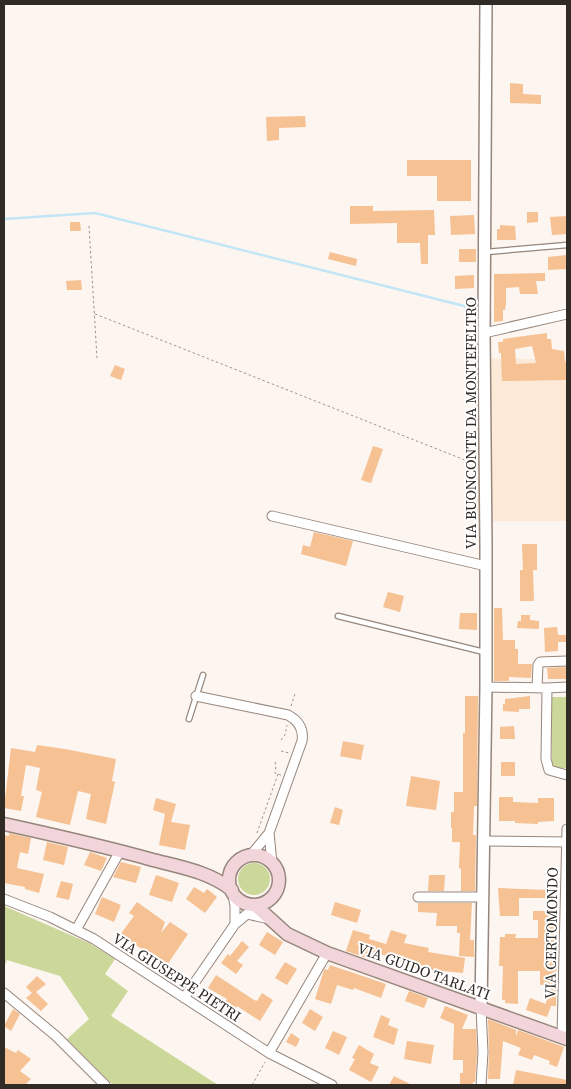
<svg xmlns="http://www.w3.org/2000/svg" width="571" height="1089" font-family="'Source Serif 4',serif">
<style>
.industrial{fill:#fce9d8}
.green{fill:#cbd89a}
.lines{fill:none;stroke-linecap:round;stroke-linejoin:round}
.stream{stroke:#c2e6f5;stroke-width:2.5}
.building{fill:#f6c193;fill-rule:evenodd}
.service-casing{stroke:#97867b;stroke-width:7}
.minor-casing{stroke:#97867b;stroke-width:11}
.tertiary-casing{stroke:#97867b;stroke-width:14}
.secondary-casing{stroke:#97867b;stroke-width:15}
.path{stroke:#9a948f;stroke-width:1;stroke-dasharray:2.5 2.5;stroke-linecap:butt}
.service{stroke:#fff;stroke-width:4.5}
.minor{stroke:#fff;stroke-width:9}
.tertiary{stroke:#fff;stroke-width:11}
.secondary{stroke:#f1d5da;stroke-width:12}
.labels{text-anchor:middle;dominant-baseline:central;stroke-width:4;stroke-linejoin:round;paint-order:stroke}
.street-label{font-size:15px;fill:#312b26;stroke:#fff}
</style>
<rect width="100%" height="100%" fill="#fcf5f0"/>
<path class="industrial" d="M474 358 567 360V521H477Z"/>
<path class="green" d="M551 697H567V768H552Z
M238 879a16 16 0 1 1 32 0a16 16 0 1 1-32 0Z
M4 906 91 944 115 959 105 974 128 991 111 1016 218 1085H113L67 1039 89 1019 60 976 7 960 4 967Z"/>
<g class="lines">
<path class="stream" d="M4 219 95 213 480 310
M490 313V330"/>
</g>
<path class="building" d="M510 83 523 84V94L541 95V104L510 103Z
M305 116 306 127 279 128V140L267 141 266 117Z
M407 160H471V201H437V176H407Z
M350 206H373V211L434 210 435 235H428V264H421L420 243H397V223L350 224Z
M527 212H538V222L527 223Z
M474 215 475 234 451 235 450 216Z
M567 216V234L552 235 550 217Z
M70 222H80L81 231H70Z
M500 225 515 226 516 240H497V229H500Z
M459 249H476V262H459Z
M330 252 357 259 356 266 328 259Z
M567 255V269L548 270V257Z
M545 273V281H536L538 294H520L519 287 506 288V304L505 310H503V321L494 322V274Z
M474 275V288L455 289V276Z
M81 280 82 290H67L66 281Z
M547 333V339H551L552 349 564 351 565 362H567V380L502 381 501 353H499L498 342H503V339ZM532 346 536 363 516 364 515 349Z
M115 365 125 369 121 380 110 376Z
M373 446 383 449 371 483 361 480Z
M314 532 353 541 346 566 301 554 303 545 310 547Z
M522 544H537V570H533L534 601H520V570H523Z
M388 592 404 596 400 612 383 607Z
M494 608H502L503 640H515V649H518V664H532L531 678 509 677V681H494Z
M460 613H477V630L459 629Z
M521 615H530V620L539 621V629L517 628 518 621H521Z
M557 627 558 635H567V642H558V651L545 652 544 628Z
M567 667V679H548L547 668Z
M465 696H478L477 806H474L473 835H476L475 891H461V869L459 868 460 842H452V828H451V812H454V792H463V733H465Z
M530 696V709H519V712L503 711V704H505V699Z
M514 726 515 739H500V727Z
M343 741 364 745 361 760 340 756Z
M37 745 65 749 116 759 112 781 115 782 106 824 86 819 91 794 78 791 70 825 36 817 42 792 36 790 40 768 26 765 21 796H24L21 811 4 808 11 748 35 752Z
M501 762H515V776H501Z
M411 776 440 781 436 810 406 806Z
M499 797H513V802L538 803V798H554V821L538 822V824L515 823V821H499Z
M156 798 176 804 171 822 190 825 185 850 159 845 165 814 153 810Z
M335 807 343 810 339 825 330 823Z
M9 833 31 838 28 854 20 852 17 868 44 874 39 893 25 889V887L4 883V835L9 836Z
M47 842 68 847 64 865 43 860Z
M90 852 107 858 101 871 84 865Z
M121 862 141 867 136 883 113 877Z
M156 875 179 883 172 902 149 895Z
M429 875H445L444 891H428Z
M61 881 73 884 69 900 56 897Z
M549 883H557V898H519V916H500L498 888 549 890Z
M194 887 204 893 207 889 217 897 205 913 186 899Z
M102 897 121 905 114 922 95 914Z
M137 902 165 922 161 933 170 922 188 934 167 965 120 935 134 916 129 913Z
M335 902 361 910 357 923 331 915Z
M418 903H472L470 940H474V957L459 956 460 933H457V926H436L437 913 418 912Z
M533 911H551V926H557L556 1006H551L547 1017 526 1010 530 998 546 1004 547 985H540V971H518V1004L505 1003V1000H502L503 966H499L500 937H505V934H516L515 938H538V920H533Z
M353 930 370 935 369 939 386 944 391 930 407 935 404 943 429 948 428 952 465 958 463 973 443 971 442 972 406 967V963L380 954 378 962 346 951Z
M267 932 283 942 275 955 259 945Z
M242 941 249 947 237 961 243 965 236 974 221 963 228 954 230 956Z
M285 962 297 969 287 985 275 978Z
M330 965 386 984 381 998 354 988 353 990 337 985 331 1004 315 999 324 970 325 969 328 970Z
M216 975 254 1000 257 1001 262 993 273 1000 260 1021 237 1006 235 1009 225 1002 227 999 208 988Z
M37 976 46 984 36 992 48 1004 41 1011 26 998 32 993 26 987Z
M409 991 428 998 424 1008 405 1001Z
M445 1006 468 1015 462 1029H476L477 1052 475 1082H473V1085H460V1073H463V1060H453L454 1024 440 1018Z
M13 1009 20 1014 11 1031 4 1026Z
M310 1009 323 1017 315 1031 302 1023Z
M381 1015 390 1019 388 1025 398 1029 394 1045 373 1037Z
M488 1019 516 1030V1036L518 1030 564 1047 557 1067 549 1064 550 1061 534 1055 532 1060 518 1055 521 1048 503 1041 500 1079H488L489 1052Z
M333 1031 347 1037 339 1055 325 1048Z
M291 1033 300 1039 296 1047 286 1042Z
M407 1041 434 1045 431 1064 404 1059Z
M359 1045 374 1054 370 1063 379 1067 371 1082 349 1070 355 1059 352 1058Z
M4 1047 16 1053 18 1050 31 1059 20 1071 31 1079 25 1085H4Z
M516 1070 567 1080V1085H513Z
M394 1076 412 1085H389Z"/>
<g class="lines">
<defs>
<path id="service" d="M486 252 567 245
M338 616 484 652
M189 719 203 675"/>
<path id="minor" d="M484 333 567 314
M272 516 486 566
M486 687 547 688 546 759 549 770 567 775
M537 687 538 665 540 662 567 661
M547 688 567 687
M196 696 288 715C299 721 304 729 302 741L269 833 251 855
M269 833 272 863
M483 841 566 842
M232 890 235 906V924
M418 897H482
M4 899 50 917 94 939 269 1053 332 1085
M76 930 120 851
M4 993 56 1036 105 1085
M184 998 235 924 247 914 265 918
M562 1037 567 829
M269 1053 327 953
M481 1085 483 1052 481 1008"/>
<path id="tertiary" d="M481 1008 486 687V548L484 333 486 4"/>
<path id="secondary" d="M4 824C54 835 104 846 153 860 180 867 210 872 232 890
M229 880a25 25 0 1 1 50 0a25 25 0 1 1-50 0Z
M255 905 287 934 327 953 567 1039"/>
</defs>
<use href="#service" class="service-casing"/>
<use href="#minor" class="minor-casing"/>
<use href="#tertiary" class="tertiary-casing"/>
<use href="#secondary" class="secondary-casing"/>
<path class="path" d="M89 226 97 358
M95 314 475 464
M291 706 295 694
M281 740 285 735 287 725
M281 751 289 753
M275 762 276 766 275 773 281 775
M257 833 278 774
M240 1085H241
M252 1085 265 1062"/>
<use href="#service" class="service"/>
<use href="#minor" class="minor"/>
<use href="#tertiary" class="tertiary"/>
<use href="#secondary" class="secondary"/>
</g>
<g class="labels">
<g class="street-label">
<text transform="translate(470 423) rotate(-90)">VIA BUONCONTE DA MONTEFELTRO</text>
<text transform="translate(551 933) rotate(-89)">VIA CERTOMONDO</text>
<text transform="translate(424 971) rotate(20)">VIA GUIDO TARLATI</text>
<text transform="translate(177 977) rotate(33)">VIA GIUSEPPE PIETRI</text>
</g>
</g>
<rect width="571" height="1089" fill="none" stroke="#312b26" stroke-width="10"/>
</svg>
